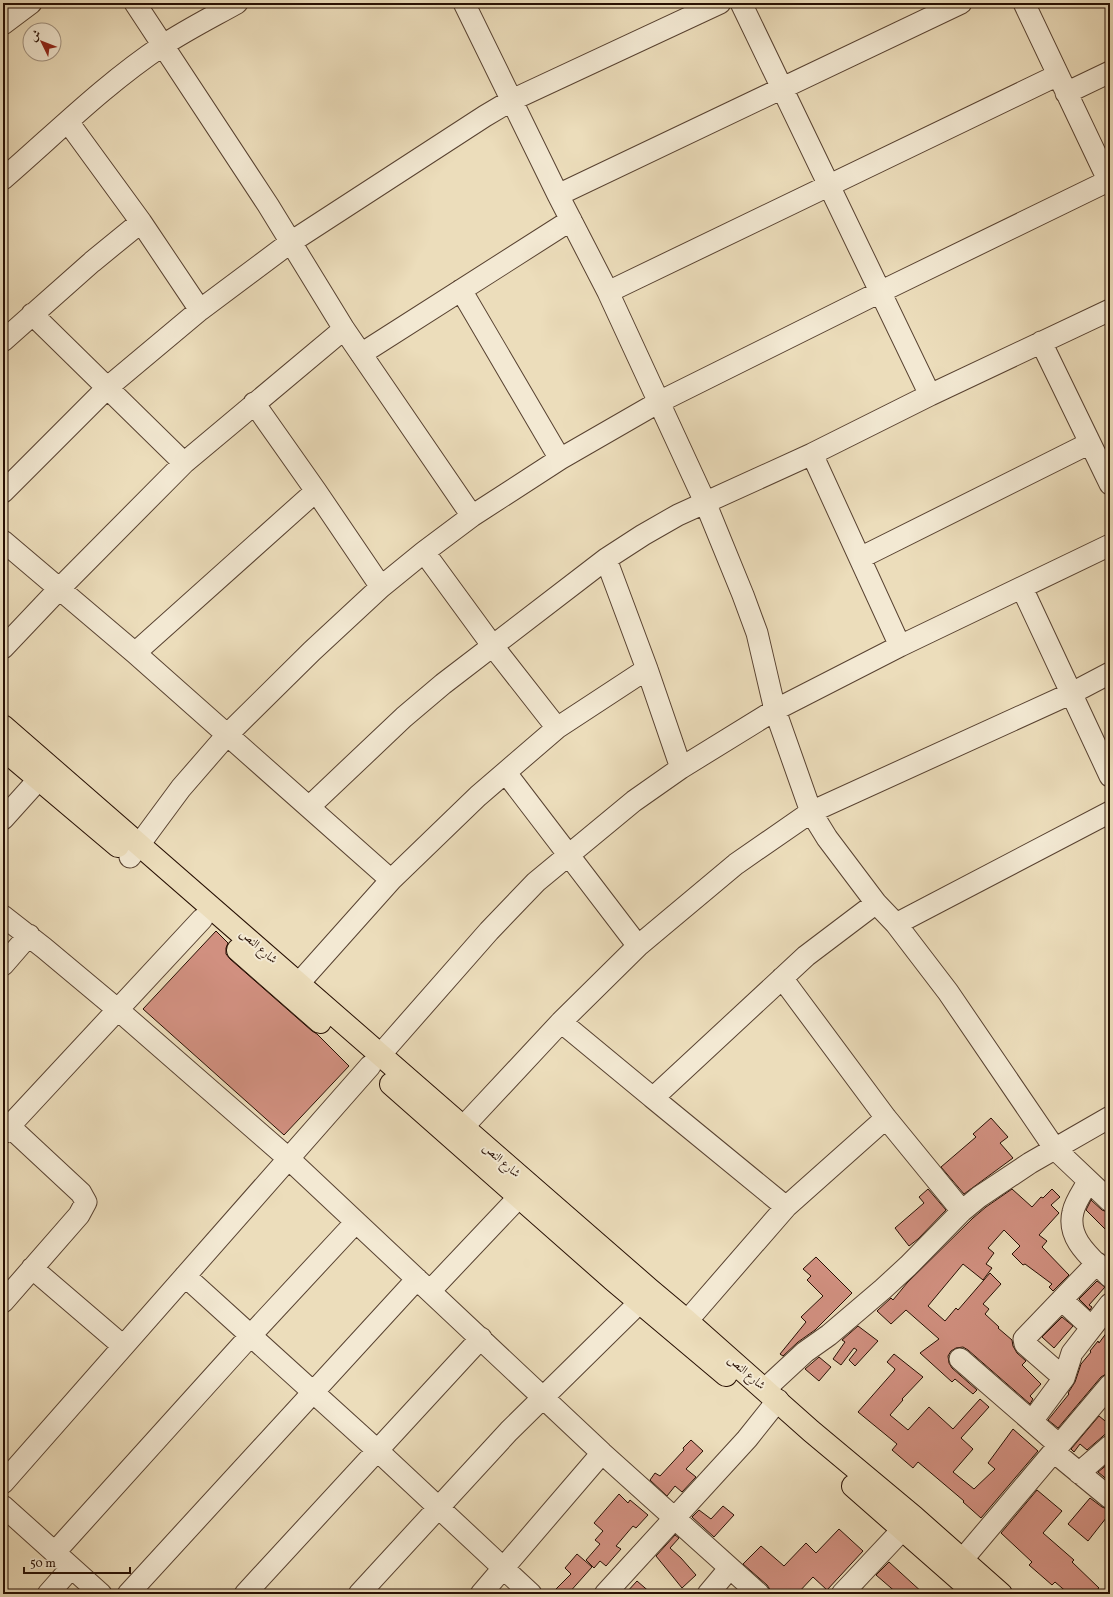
<svg xmlns="http://www.w3.org/2000/svg" width="1113" height="1597" font-family="Vollkorn,Amiri,serif">
<style>
.building{fill:#d19080;stroke:#270f03}
.lines{fill:none;stroke-linecap:round;stroke-linejoin:round}
.minor-casing{stroke:#584231;stroke-width:23}
.major-casing{stroke:#270f03;stroke-width:24}
.minor{stroke:#f3e9d3;stroke-width:21}
.major{stroke:#ecddbb;stroke-width:22}
.labels{text-anchor:middle;dominant-baseline:central;stroke-width:4;stroke-linejoin:round;paint-order:stroke}
.street-label{font-size:12px;fill:#270f03;stroke:#f3e9d3}
</style>
<rect width="100%" height="100%" fill="#ecddbb"/>
<filter id="stains"><feTurbulence type="fractalNoise" baseFrequency=".005" numOctaves="4"/><feColorMatrix values="0 0 0 0 .2 0 0 0 0 .09 0 0 0 0 .02 0 0 0 .5 -.17"/></filter>
<radialGradient id="worn" r=".72"><stop offset=".6" stop-color="#630" stop-opacity="0"/><stop offset="1" stop-color="#630" stop-opacity=".3"/></radialGradient>
<path class="building" d="M216 931 228 943 226 948V954L230 959 312 1031 317 1034 349 1066 284 1135 143 1009Z
M991 1118 1008 1137 1000 1143 1013 1158 964 1194 941 1167 976 1137 973 1134Z
M928 1189 946 1210 918 1239 909 1246 895 1228 924 1203 919 1197Z
M1012 1189 1032 1207 1041 1197 1043 1198 1052 1189 1060 1197 1051 1205 1059 1213 1039 1235 1047 1241 1042 1247 1069 1275 1053 1291 1049 1287 1052 1284 1025 1264 1023 1265 1012 1254 1020 1246 1004 1230 988 1248 994 1253 986 1264 992 1268 983 1280 963 1264 928 1306 945 1321 956 1308 958 1310 990 1273 1001 1284 983 1304 989 1309 985 1314 999 1327 998 1328 1012 1340 1013 1346 1017 1353 1026 1361 1022 1365 1041 1384 1030 1396 1033 1399 1030 1404 968 1350 963 1347 956 1348 951 1351 948 1356 949 1363 952 1368 977 1390 973 1394 955 1379 952 1382 920 1353 939 1339 906 1310 891 1324 877 1311 891 1298 893 1300 907 1283 973 1218 986 1207Z
M1091 1200 1102 1210 1110 1213V1234L1086 1210Z
M816 1257 852 1293 815 1330 798 1342 783 1356 780 1354 806 1322 801 1317 823 1296 807 1280 811 1276 803 1269Z
M1097 1281 1105 1287 1089 1305 1092 1307 1090 1310 1079 1299Z
M1062 1317 1073 1326 1054 1348 1042 1337Z
M858 1326 878 1341 855 1366 849 1360 857 1350 854 1348 841 1365 833 1359 845 1342 842 1340Z
M1110 1328V1373L1106 1374 1101 1377 1058 1428 1048 1420 1069 1394 1068 1393 1075 1382 1081 1364 1091 1352 1090 1351 1098 1341 1099 1343Z
M894 1354 923 1377 902 1399 903 1400 890 1415 908 1430 929 1407 953 1429 980 1399 989 1407 961 1438 973 1449 953 1472 974 1489 995 1469 988 1463 1013 1429 1038 1451 981 1518 963 1502 964 1501 918 1462 913 1468 892 1450 897 1444 858 1412 894 1371 895 1369 887 1362Z
M819 1357 831 1367 819 1381 805 1369Z
M1099 1416 1110 1425V1430L1087 1450 1080 1444 1074 1452 1071 1449Z
M691 1440 703 1451 686 1469 696 1477 682 1492 675 1486 667 1496 650 1480 655 1473 660 1476 684 1450 683 1448Z
M1108 1464 1110 1465V1482L1098 1472Z
M1037 1490 1062 1511 1043 1533 1074 1560 1072 1562 1099 1588 1092 1594H1069L1055 1582 1052 1585 1029 1565 1032 1562 1001 1533Z
M619 1494 628 1503 630 1500 648 1515 636 1528 633 1526 616 1546 621 1549 606 1566 600 1561 594 1568 586 1560 600 1544 595 1540 603 1531 594 1523Z
M1090 1498 1102 1507 1110 1510V1513L1088 1541 1068 1524Z
M723 1506 734 1515 714 1537 692 1517 699 1510 711 1519Z
M839 1529 863 1551 827 1590 813 1577 797 1594H773L767 1585 743 1564 761 1546 784 1566 806 1543 816 1553Z
M675 1535 679 1538 670 1548 681 1558 696 1575 682 1588 656 1556Z
M577 1554 592 1567 568 1594H551L571 1574 565 1568Z
M889 1562 924 1594H898L876 1575Z
M637 1581 652 1594H625Z"/>
<g class="lines">
<defs>
<path id="minor" d="M135 3 268 205 344 329 472 516
M464 3 558 195 608 292 705 502 743 595 757 633 775 710 811 812 827 838 876 903 896 924 948 992 1055 1149 1110 1201
M741 3 930 395
M1024 3 1110 184
M3 24 31 3
M1066 93 1110 72
M68 122 141 222 200 310
M3 179C55 134 105 84 162 46 186 30 212 17 237 3
M558 195 961 3
M461 290 560 459
M608 292 1058 75
M32 314 184 463
M3 341 92 262 141 222
M1041 342 1110 484
M361 354 571 220
M254 403 316 491 381 587
M812 454 900 646
M3 492 108 387 200 310 291 242 485 116 512 100 720 3
M3 541 135 653 391 880
M424 552 492 645 557 728
M860 558 1090 443
M606 559 647 669 681 768
M1022 588 1110 776
M3 648 59 589 184 463 344 329
M135 653 316 491
M506 773 638 946
M309 807 404 717 443 684 606 559 643 535 678 515 812 454 930 395 1110 310
M3 819 39 779
M130 857 181 788 227 735 312 651 381 587 424 552 472 516 560 459 659 402 880 292 1108 181
M3 916 44 948 117 1009 289 1159 602 1453 759 1594
M896 924 1110 812
M3 965 29 935
M782 978 886 1118 962 1211
M299 983 391 880 478 796 557 728 647 669
M561 1022 653 1098 806 956 876 903
M380 1055 489 931 536 882 634 801 681 768 775 710 900 646 1110 545
M653 1098 786 1207
M463 1127 561 1022 638 946 736 864 811 812 1072 693 1110 673
M3 1133 202 919
M1088 1182C1083 1191 1075 1202 1073 1212 1066 1240 1093 1259 1110 1277
M32 1268 123 1346
M185 1276 378 1451 531 1594
M430 1291 519 1197
M1062 1300 1091 1327
M3 1302 79 1215 86 1202 81 1193 9 1126
M687 1321 786 1207 886 1118
M960 1359 1059 1445
M1064 1378 1025 1344 1024 1339 1097 1263
M765 1389 805 1352 829 1335 883 1289 908 1266 962 1211 979 1197 1030 1163 1110 1117
M1032 1421 1064 1378 1072 1353 1110 1304
M1054 1452 1110 1498
M1079 1473 1110 1446
M3 1483 370 1066
M3 1506 101 1594
M55 1552 251 1335 356 1222
M962 1560 1110 1385
M48 1594 71 1568
M128 1594 417 1279
M245 1594 481 1338
M359 1594 509 1431 640 1302
M481 1594 602 1453
M605 1594 747 1439 778 1400
M708 1594 729 1569
M842 1594 903 1529"/>
<path id="major" d="M3 726 649 1289 687 1321 811 1431 914 1517 1001 1594
M3 749 118 846
M238 950 320 1022
M391 1084 612 1279 726 1375
M853 1486 976 1594"/>
</defs>
<use href="#minor" class="minor-casing"/>
<use href="#major" class="major-casing"/>
<use href="#minor" class="minor"/>
<use href="#major" class="major"/>
</g>
<g class="labels">
<g class="street-label">
<text transform="translate(258 947) rotate(41)">شارع النص</text>
<text transform="translate(501 1161) rotate(41)">شارع النص</text>
<text transform="translate(746 1373) rotate(41)">شارع النص</text>
</g>
</g>
<rect width="1113" height="1597" fill="none" stroke="#ecddbb" stroke-width="16"/>
<rect x="4" y="4" width="1105" height="1589" fill="none" stroke="#270f03" stroke-width="2"/>
<rect x="8" y="8" width="1097" height="1581" fill="none" stroke="#270f03"/>
<g transform="translate(42 42) rotate(313)"><circle r="19" fill="#f3e9d3" stroke="#a19280"/>
<path d="M0-3L7 15L0 10L-7 15Z" fill="#8f2418"/>
<text y="-6" font-size="11" font-weight="bold" text-anchor="middle" fill="#270f03">ش</text>
</g>
<path d="M24 1567v6h106v-6" fill="none" stroke="#270f03" stroke-width="2"/>
<text x="30" y="1567" font-size="12" fill="#270f03" stroke="#f3e9d3" stroke-width="3" paint-order="stroke">50 m</text>
<rect width="100%" height="100%" filter="url(#stains)"/>
<rect width="100%" height="100%" fill="url(#worn)"/>
</svg>
